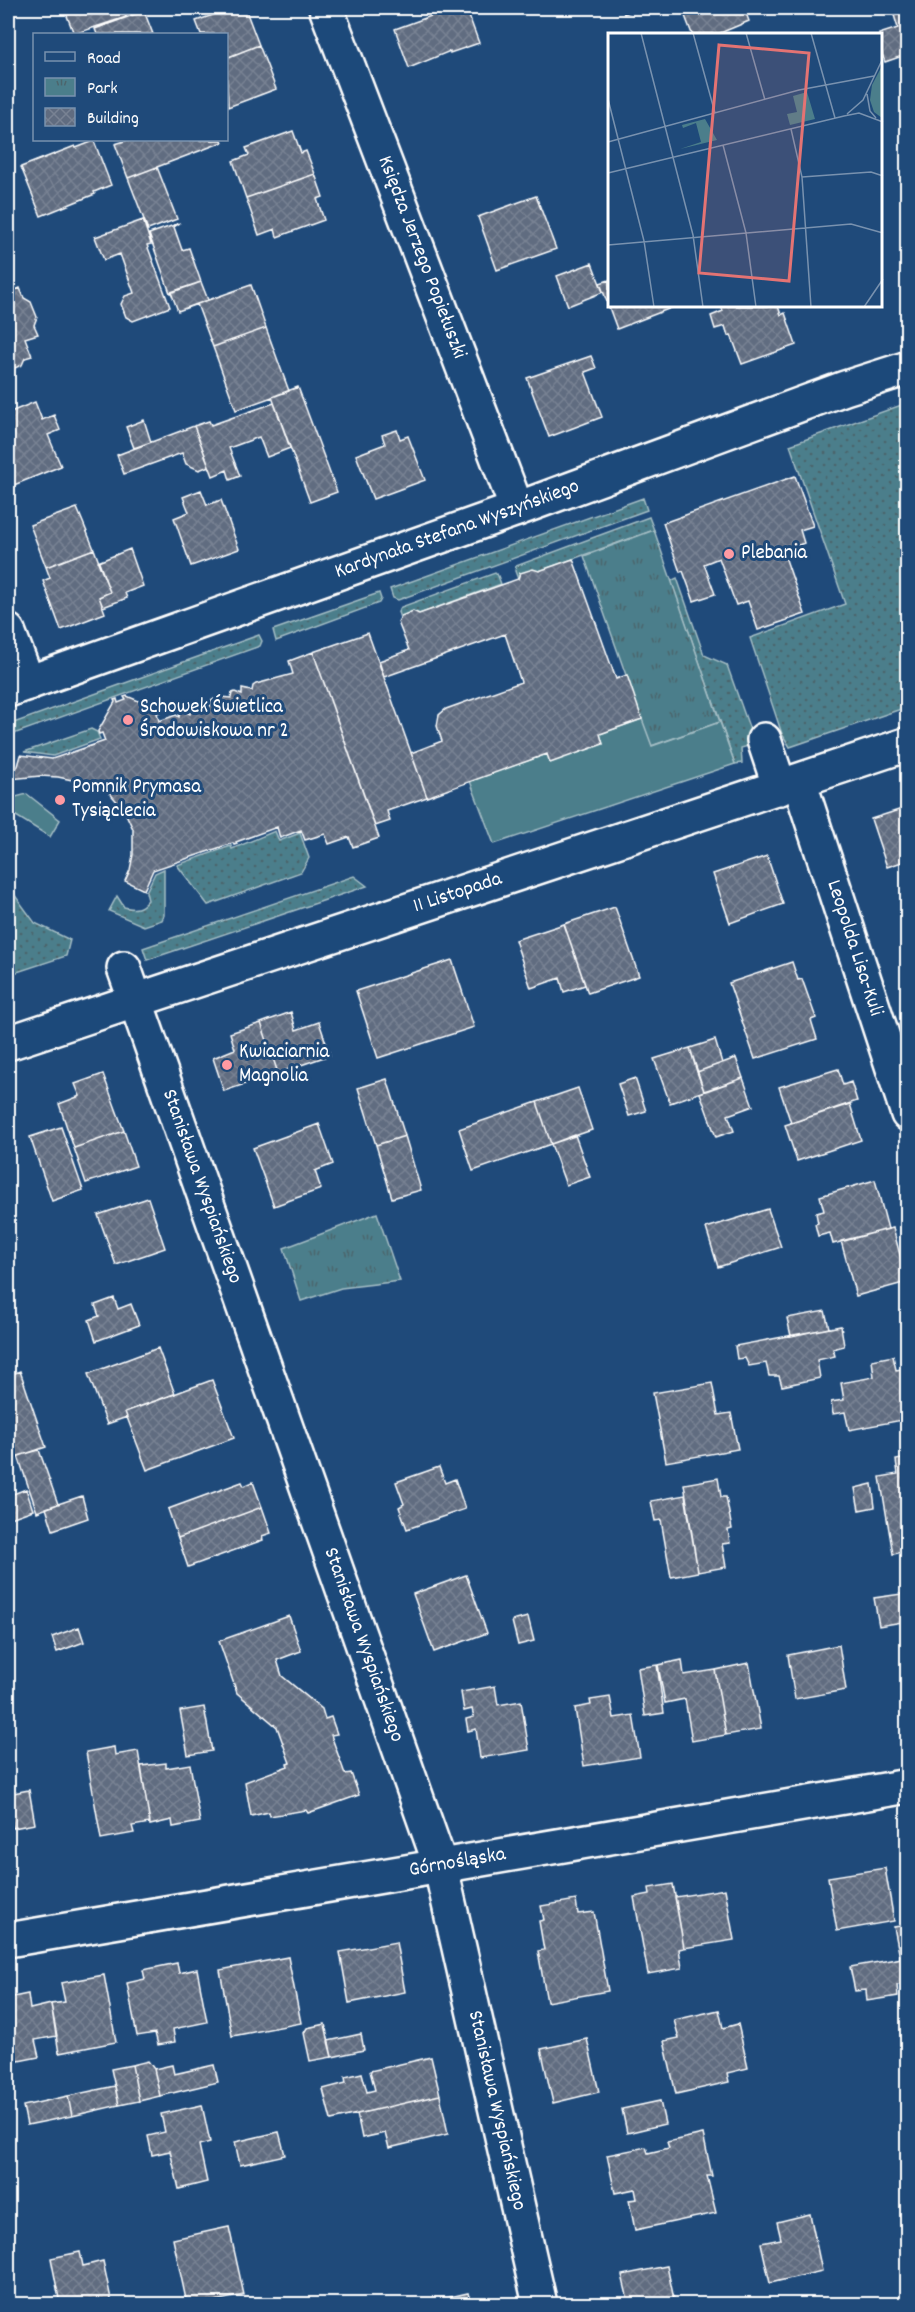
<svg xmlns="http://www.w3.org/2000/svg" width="915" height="2312" font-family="Dekko,sans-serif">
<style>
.grass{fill:url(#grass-dots);stroke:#a5bec5;stroke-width:1.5}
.park{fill:url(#park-tufts);stroke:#a5bec5;stroke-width:1.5}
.garden{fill:#4b7e8b;stroke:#a5bec5;stroke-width:1.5}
.building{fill:url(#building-cross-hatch);stroke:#fff;stroke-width:1.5}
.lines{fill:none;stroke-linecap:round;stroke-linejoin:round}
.minor-casing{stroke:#fff;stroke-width:38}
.minor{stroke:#1f4a7a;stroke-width:33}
.poi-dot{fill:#ff9aa2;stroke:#1f4a7a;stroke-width:2}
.labels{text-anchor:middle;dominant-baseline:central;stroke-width:6;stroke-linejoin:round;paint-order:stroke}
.street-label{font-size:21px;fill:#fff;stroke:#1f4a7a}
.poi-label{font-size:21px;fill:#fff;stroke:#1f4a7a;text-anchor:start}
.inset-road{fill:none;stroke:#7992af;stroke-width:1.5}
.view{fill:#e47373;fill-opacity:0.15;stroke:#e47373;stroke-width:3}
.inset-edge{fill:none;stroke:#fff;stroke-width:3}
</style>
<defs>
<pattern id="grass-dots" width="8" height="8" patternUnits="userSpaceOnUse" patternTransform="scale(1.5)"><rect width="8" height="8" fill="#4b7e8b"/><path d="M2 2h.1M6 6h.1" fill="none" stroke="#4c656c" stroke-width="1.8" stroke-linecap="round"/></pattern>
<pattern id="park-tufts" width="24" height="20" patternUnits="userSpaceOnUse" patternTransform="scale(1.5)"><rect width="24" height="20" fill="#4b7e8b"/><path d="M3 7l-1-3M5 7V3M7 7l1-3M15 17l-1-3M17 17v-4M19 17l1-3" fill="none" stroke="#4c656c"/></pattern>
<pattern id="building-cross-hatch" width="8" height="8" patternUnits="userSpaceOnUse" patternTransform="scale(1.5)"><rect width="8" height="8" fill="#606c80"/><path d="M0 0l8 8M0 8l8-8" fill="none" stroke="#788293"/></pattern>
</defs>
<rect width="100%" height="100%" fill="#1f4a7a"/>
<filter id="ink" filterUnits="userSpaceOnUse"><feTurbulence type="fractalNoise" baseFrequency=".0167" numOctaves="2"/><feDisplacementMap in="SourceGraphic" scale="12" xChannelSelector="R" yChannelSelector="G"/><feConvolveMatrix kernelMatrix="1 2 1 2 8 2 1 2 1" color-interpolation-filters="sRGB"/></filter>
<g filter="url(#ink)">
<path class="grass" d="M907 403V707L790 747 782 734 750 638 845 604 790 445Z
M643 498 647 510 398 600 393 598 390 589Z
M649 517 654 530 539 571 520 573 518 579 515 571 516 566Z
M495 573 498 576 501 584 419 614 413 611 400 618 398 612 401 607Z
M677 578 704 655 727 665 755 744 741 748 742 763 735 764 671 581Z
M379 593 381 599 379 603 276 641 273 630Z
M259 635 262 641 260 646 8 736V725Z
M91 729 97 732 100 739 53 756 24 752Z
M275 831 279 841 300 833 309 858 301 872 208 905 177 865 231 846 232 849Z
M164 869V915L162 920 144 926 109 911 117 896 124 907C135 910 141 909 148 900L146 892 155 873Z
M354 876 367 886 147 960 143 948Z
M8 886 35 923 70 940 66 956 8 975Z"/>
<path class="park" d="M654 530 720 722 651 746 584 556Z
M377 1213 400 1281 341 1288 301 1301 284 1248Z"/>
<path class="garden" d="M642 719 652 746 720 722 735 764 494 844 470 781 547 754 603 744 600 734Z
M27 794 60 820 50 837 8 811V799Z"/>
<path class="building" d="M64 8H123L126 17 74 34Z
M232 8H245L259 45 226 58V34H201L196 21Z
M453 8H466L479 43 450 53V51L409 68 395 29Z
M622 8H640L624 14Z
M682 8H744L749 21 718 34H692Z
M908 8V54L885 62 880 49 879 34 898 28 893 12Z
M144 11 153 34H97L95 29Z
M259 45 276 89 228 107 226 58Z
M293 131 301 153 306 151 315 174 246 198 233 161 249 155 246 148Z
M128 140H222L223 142 128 178 115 144Z
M94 141 111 185 94 192 95 194 41 216 21 167 75 146 76 148Z
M157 167 177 219 148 230 128 178Z
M315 174 323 197 317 199 324 220 277 237 275 229 259 235 246 198Z
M536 196 556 249 497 270 478 217Z
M143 220 151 244 147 245 170 307 133 321 126 317 121 304 125 296 134 293 120 254 104 260 95 237Z
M180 223 174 227 182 250 189 248 201 282 170 293 149 234Z
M592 263 603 292 568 306 557 276Z
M609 280V306H676L617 329 600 283Z
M201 282 208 300 178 311 171 292Z
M251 285 266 328 213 347 197 304Z
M20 288 24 298 31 302 37 317 34 325 38 334 25 338 32 356 25 358 22 365 10 370 8 369V293Z
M721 306H778L781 315 785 313 796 345 742 364 731 335 728 336 725 326 715 329 711 316 723 311Z
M266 328 289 391 236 410 213 347Z
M591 356 596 368 585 372 602 417 549 437 527 378Z
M298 387 337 492 310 502 272 397Z
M35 402 42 420 54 415 60 430 48 435 61 466 14 485 13 482 8 485V413Z
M274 403 290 448 267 457 259 437 229 448 240 476 230 480 227 470 213 476 194 426 209 421 211 425Z
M144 420 151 442 134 448 126 427Z
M194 426 209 466 199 470 186 464 182 453 124 474 117 455Z
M397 430 400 439 408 436 425 480 373 499 356 455 385 444 382 435Z
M795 476 813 526 800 530 804 543 783 551 805 614 758 630 748 601 736 605 719 558 704 564 715 594 694 601 683 571 680 572 663 523Z
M201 490 207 505 221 500 239 549 191 566 174 518 189 512 183 497Z
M77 508 94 549 46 567 30 525Z
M94 549 110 592 99 597 105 613 61 630 43 581 50 578 46 567Z
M130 549 143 586 125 593 127 598 103 607 99 597 110 592 98 562Z
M573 559 616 679 627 675 642 719 600 734 603 744 550 763 547 754 427 797 411 753 442 741 437 726 439 715 446 709 521 682 505 634 384 677 379 661 409 650 398 622 401 616 413 611 419 614 518 579 520 573 533 569 539 571Z
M368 633 427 797 387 811 390 821 375 826 313 652Z
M313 652 379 838 353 847 349 837 329 844 325 834 305 840 301 830 280 838 277 827 236 842 237 844 234 845 233 843 153 870 144 890 125 881 130 870 133 855V829L124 810 108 791 91 784 58 777 40 776 10 779 9 776 18 766 21 755 52 759 105 741 102 733 99 734 98 731 115 702 114 700 117 699 118 703 126 700 124 697 127 696 160 710V712L157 713 159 721 176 715 179 717 180 712 183 711 190 714 191 708 193 707 200 710 201 704 210 706 211 701 214 699 221 702V697L231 698 232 693 235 692 242 695V689L252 691 253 686 256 684 293 674 289 661Z
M908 807V860L887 867 871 819Z
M767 856 783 904 730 923 713 874Z
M615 907 639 976 588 993 564 924Z
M564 924 585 985 564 992 560 978 531 988 515 940Z
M452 960 474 1027 378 1058 356 991Z
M792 962 798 980 802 979 816 1018 811 1020 817 1039 755 1059 729 983Z
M291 1012 296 1030 319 1022 330 1055 278 1073 261 1023Z
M261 1023 278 1073 224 1091 213 1058 235 1049 230 1033Z
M715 1040 722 1063 697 1072 690 1048Z
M690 1048 704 1091 670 1103 654 1059Z
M736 1058 743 1078 704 1091 697 1072Z
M838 1069 843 1085 851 1082 857 1101 791 1123 779 1087Z
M103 1074 124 1131 74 1148 59 1104 80 1096 75 1084Z
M635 1078 646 1111 629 1116 618 1084Z
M743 1078 753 1106 728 1115 734 1131 716 1137 700 1093Z
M387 1079 405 1136 376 1145 358 1088Z
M578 1088 592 1130 551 1144 537 1102Z
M537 1102 551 1144 473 1171 459 1129Z
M850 1104 861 1140 797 1161 785 1125Z
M319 1124 333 1164 315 1171 321 1189 274 1206 253 1148Z
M61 1127 83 1190 52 1201 30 1137Z
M124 1131 136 1166 86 1183 74 1148Z
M575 1135 590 1177 566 1185 551 1144Z
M405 1136 421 1190 392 1198 376 1145Z
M875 1180 888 1229 833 1244 830 1233 818 1236 815 1224 818 1223 816 1213 824 1211 820 1196Z
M148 1198 165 1248 116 1265 98 1215Z
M768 1209 781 1247 718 1267 706 1228Z
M893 1228 907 1282 856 1296 841 1241Z
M114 1298 118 1309 131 1304 139 1325 96 1341 89 1320 99 1316 95 1305Z
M825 1311 829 1328 791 1336 787 1318Z
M841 1326 844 1346 833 1349 835 1356 817 1360 820 1378 782 1386 779 1376H769L766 1363 749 1366 745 1358 737 1359 735 1346Z
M158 1348 175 1394 125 1412 127 1417 107 1424 88 1374Z
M893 1356 896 1370 908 1368V1419L849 1430 845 1412 833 1414 831 1402 844 1400 841 1383 874 1377 872 1360Z
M20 1371 46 1447 13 1458 8 1443V1376Z
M212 1380 234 1438 147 1470 125 1412Z
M712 1383 718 1415 731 1413 738 1449 666 1462 653 1393Z
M39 1450 58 1504 37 1512 18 1456Z
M908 1458V1551L893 1554 880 1477 898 1474 896 1460Z
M439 1467 445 1483 455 1479 465 1509 407 1529 399 1507 404 1504 396 1482Z
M718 1478 721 1497H726L732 1529 728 1530 730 1543 722 1544 726 1567 698 1572 684 1484Z
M242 1482 244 1486 253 1482 262 1507 178 1538 168 1509Z
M872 1484 875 1507 859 1510 855 1488Z
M26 1489 33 1510 8 1519V1496Z
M685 1495 698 1572 671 1577 661 1520 655 1521 651 1501Z
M82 1496 88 1518 53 1530 46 1508Z
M262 1507 271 1533 262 1536 263 1540 188 1567 178 1538Z
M466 1575 487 1633 434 1652 413 1594Z
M908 1593V1621L879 1626 874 1598Z
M289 1616 301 1651 277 1660 282 1676 322 1709 325 1719 331 1717 337 1734 331 1735 345 1774 351 1773 359 1795 308 1813 306 1810 270 1816 269 1812 251 1816 245 1782 288 1766 287 1764 290 1763 277 1727 237 1693 219 1641Z
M528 1617 534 1641 518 1645 512 1621Z
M79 1627 84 1642 57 1652 52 1637Z
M839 1645 846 1690 795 1699 788 1655Z
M682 1660 684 1675 715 1670 726 1735 692 1741 685 1699 665 1703 658 1665Z
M749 1663 761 1729 726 1735 715 1670Z
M657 1665 664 1713 645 1716 638 1668Z
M495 1686 498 1705 521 1701 529 1750 480 1758 476 1729 468 1731 466 1719 474 1717 472 1709 464 1711 461 1692Z
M610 1697 614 1718 633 1715 640 1757 584 1766 575 1708 591 1705 590 1700Z
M204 1707 212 1751 188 1755 180 1711Z
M114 1747 115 1755 138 1751 150 1823 132 1826 134 1833 101 1839 86 1752Z
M166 1763V1768L190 1764 200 1822 173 1827 172 1820 150 1825 141 1766Z
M29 1790 35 1824 13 1828 8 1794Z
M885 1868 894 1921 837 1931 828 1877Z
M673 1884 684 1948 679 1949 682 1968 648 1974 634 1897 650 1894 649 1888Z
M725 1889 734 1940 684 1948 675 1897Z
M576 1900 578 1914 594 1912 608 1991 547 2002 538 1951 544 1950 539 1921 544 1920 541 1906Z
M908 1925V1957L900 1958 894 1927Z
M396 1942 405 1992 349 2003 340 1952Z
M288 1957 301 2023 232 2036 220 1970Z
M908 1957V1983L897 1985 898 1996 867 2001 866 1990 855 1991 850 1967Z
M177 1963 179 1973 197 1969 207 2022 173 2029 175 2042 158 2045 155 2033 137 2036 127 1983 145 1979 143 1970Z
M104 1975 116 2042 59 2053 51 2004 65 2002 61 1983Z
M28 1994 30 2009 51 2004 57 2036 35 2040 39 2057 8 2063V1998Z
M719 2010 723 2028 738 2024 748 2068 727 2073 729 2082 676 2094 664 2041 679 2038 674 2020Z
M325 2024 332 2057 310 2061 304 2033 307 2028Z
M361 2034 364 2050 332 2057 328 2041Z
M587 2039 599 2092 553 2103 541 2049Z
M431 2057 440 2095 331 2120 323 2089 346 2083 345 2077 362 2073 367 2092 375 2090 370 2071Z
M148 2061 154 2069 160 2096 139 2101 132 2065Z
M132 2065 139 2101 119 2105 111 2069Z
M172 2065 174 2074 214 2065 218 2082 160 2096 154 2069Z
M115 2086 119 2105 72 2116 68 2096Z
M440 2095 448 2134 389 2148 385 2133 362 2138 357 2114Z
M68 2096 72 2116 27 2125 23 2106Z
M660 2101 665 2124 627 2133 622 2109Z
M202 2105 210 2142 199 2145 207 2182 179 2189 170 2151 152 2155 148 2136 165 2132 161 2114Z
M279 2132 285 2155 240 2165 235 2142Z
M703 2134 712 2176H707L716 2213 635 2230 629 2200 637 2199 635 2189 615 2193 607 2155 646 2147 648 2153 669 2148 667 2142Z
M810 2214 822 2271 770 2283 761 2243 781 2239 777 2222Z
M229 2227 244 2295 200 2304H187L173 2239Z
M80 2252 83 2266 103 2261 112 2304H60L51 2258Z
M667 2266 675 2304H621L620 2302 628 2300 622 2275Z
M468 2293 471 2304H428V2302Z
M267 2298 269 2304H255L254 2301Z"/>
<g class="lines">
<defs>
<g id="minor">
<path id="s1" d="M326 8 517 509"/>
<path d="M8 631 28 683"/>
<path id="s2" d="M8 690 517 509 845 388 908 368"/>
<path d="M764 740 780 788"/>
<path id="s3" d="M799 781 908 1114"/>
<path id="s4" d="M124 968 440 1864 540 2304"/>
<path id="s5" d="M8 1043 908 744"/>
<path id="s6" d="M8 1940 908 1786"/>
</g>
</defs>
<use href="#minor" class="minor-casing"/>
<use href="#minor" class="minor"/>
</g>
</g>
<g class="poi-dot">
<circle cx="729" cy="554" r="6"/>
<circle cx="128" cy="720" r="6"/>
<circle cx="60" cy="800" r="6"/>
<circle cx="227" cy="1065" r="6"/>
</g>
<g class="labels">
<g class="street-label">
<text stroke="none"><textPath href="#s1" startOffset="267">Księdza Jerzego Popiełuszki</textPath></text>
<text stroke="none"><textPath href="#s2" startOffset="477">Kardynała Stefana Wyszyńskiego</textPath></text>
<text stroke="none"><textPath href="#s5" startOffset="474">11 Listopada</textPath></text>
<text stroke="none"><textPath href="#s3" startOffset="176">Leopolda Lisa-Kuli</textPath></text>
<text stroke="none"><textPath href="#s4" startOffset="232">Stanisława Wyspiańskiego</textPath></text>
<text stroke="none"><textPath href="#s4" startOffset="718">Stanisława Wyspiańskiego</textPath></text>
<text stroke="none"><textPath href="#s6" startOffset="456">Górnośląska</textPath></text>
<text stroke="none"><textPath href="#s4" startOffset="1203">Stanisława Wyspiańskiego</textPath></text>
</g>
<g class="poi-label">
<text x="741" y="554">Plebania</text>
<text x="140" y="708">Schowek Świetlica<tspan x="140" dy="24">Środowiskowa nr 2</tspan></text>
<text x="72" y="788">Pomnik Prymasa<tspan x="72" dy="24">Tysiąclecia</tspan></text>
<text x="239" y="1053">Kwiaciarnia<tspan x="239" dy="24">Magnolia</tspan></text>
</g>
</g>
<g transform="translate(608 33)">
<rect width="274" height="274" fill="#1f4a7a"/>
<path d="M274 33V85L266 79 262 67 264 52ZM199 59 207 86 182 92 179 81 189 79 185 63ZM97 86 109 107 72 116 93 109 88 90 75 95 74 92Z" fill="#4b7e8b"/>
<path class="inset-road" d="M33 0 85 202 95 274M85 0 107 80M138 0 157 67M203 0 227 85M259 61 262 78 268 85M0 66 36 208 46 274M239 81 255 67 275 25M183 96 194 144 203 274M0 109 191 57 266 43M115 112 138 200 148 274M0 140 236 83 251 80 275 89M194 144 263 139 275 143M0 212 243 191 275 200M256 274 275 246"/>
<path class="view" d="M111 12 201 20 181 248 91 240Z"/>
<rect width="274" height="274" class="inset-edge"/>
</g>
<rect width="915" height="2312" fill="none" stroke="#1f4a7a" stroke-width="30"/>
<rect x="15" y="15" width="885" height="2282" fill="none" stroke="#fff" stroke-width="2" filter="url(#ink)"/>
<rect x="33" y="33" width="195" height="108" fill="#1f4a7a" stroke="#7992af" stroke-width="1.5"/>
<rect x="45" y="52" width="30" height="9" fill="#1f4a7a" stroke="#7992af" stroke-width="1.5"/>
<text x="87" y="63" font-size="18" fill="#ffffff">Road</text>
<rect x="45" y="78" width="30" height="18" fill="url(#park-tufts)" stroke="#7992af" stroke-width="1.5"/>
<text x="87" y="93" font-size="18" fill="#ffffff">Park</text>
<rect x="45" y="108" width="30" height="18" fill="url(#building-cross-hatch)" stroke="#7992af" stroke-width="1.5"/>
<text x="87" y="123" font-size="18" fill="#ffffff">Building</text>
</svg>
